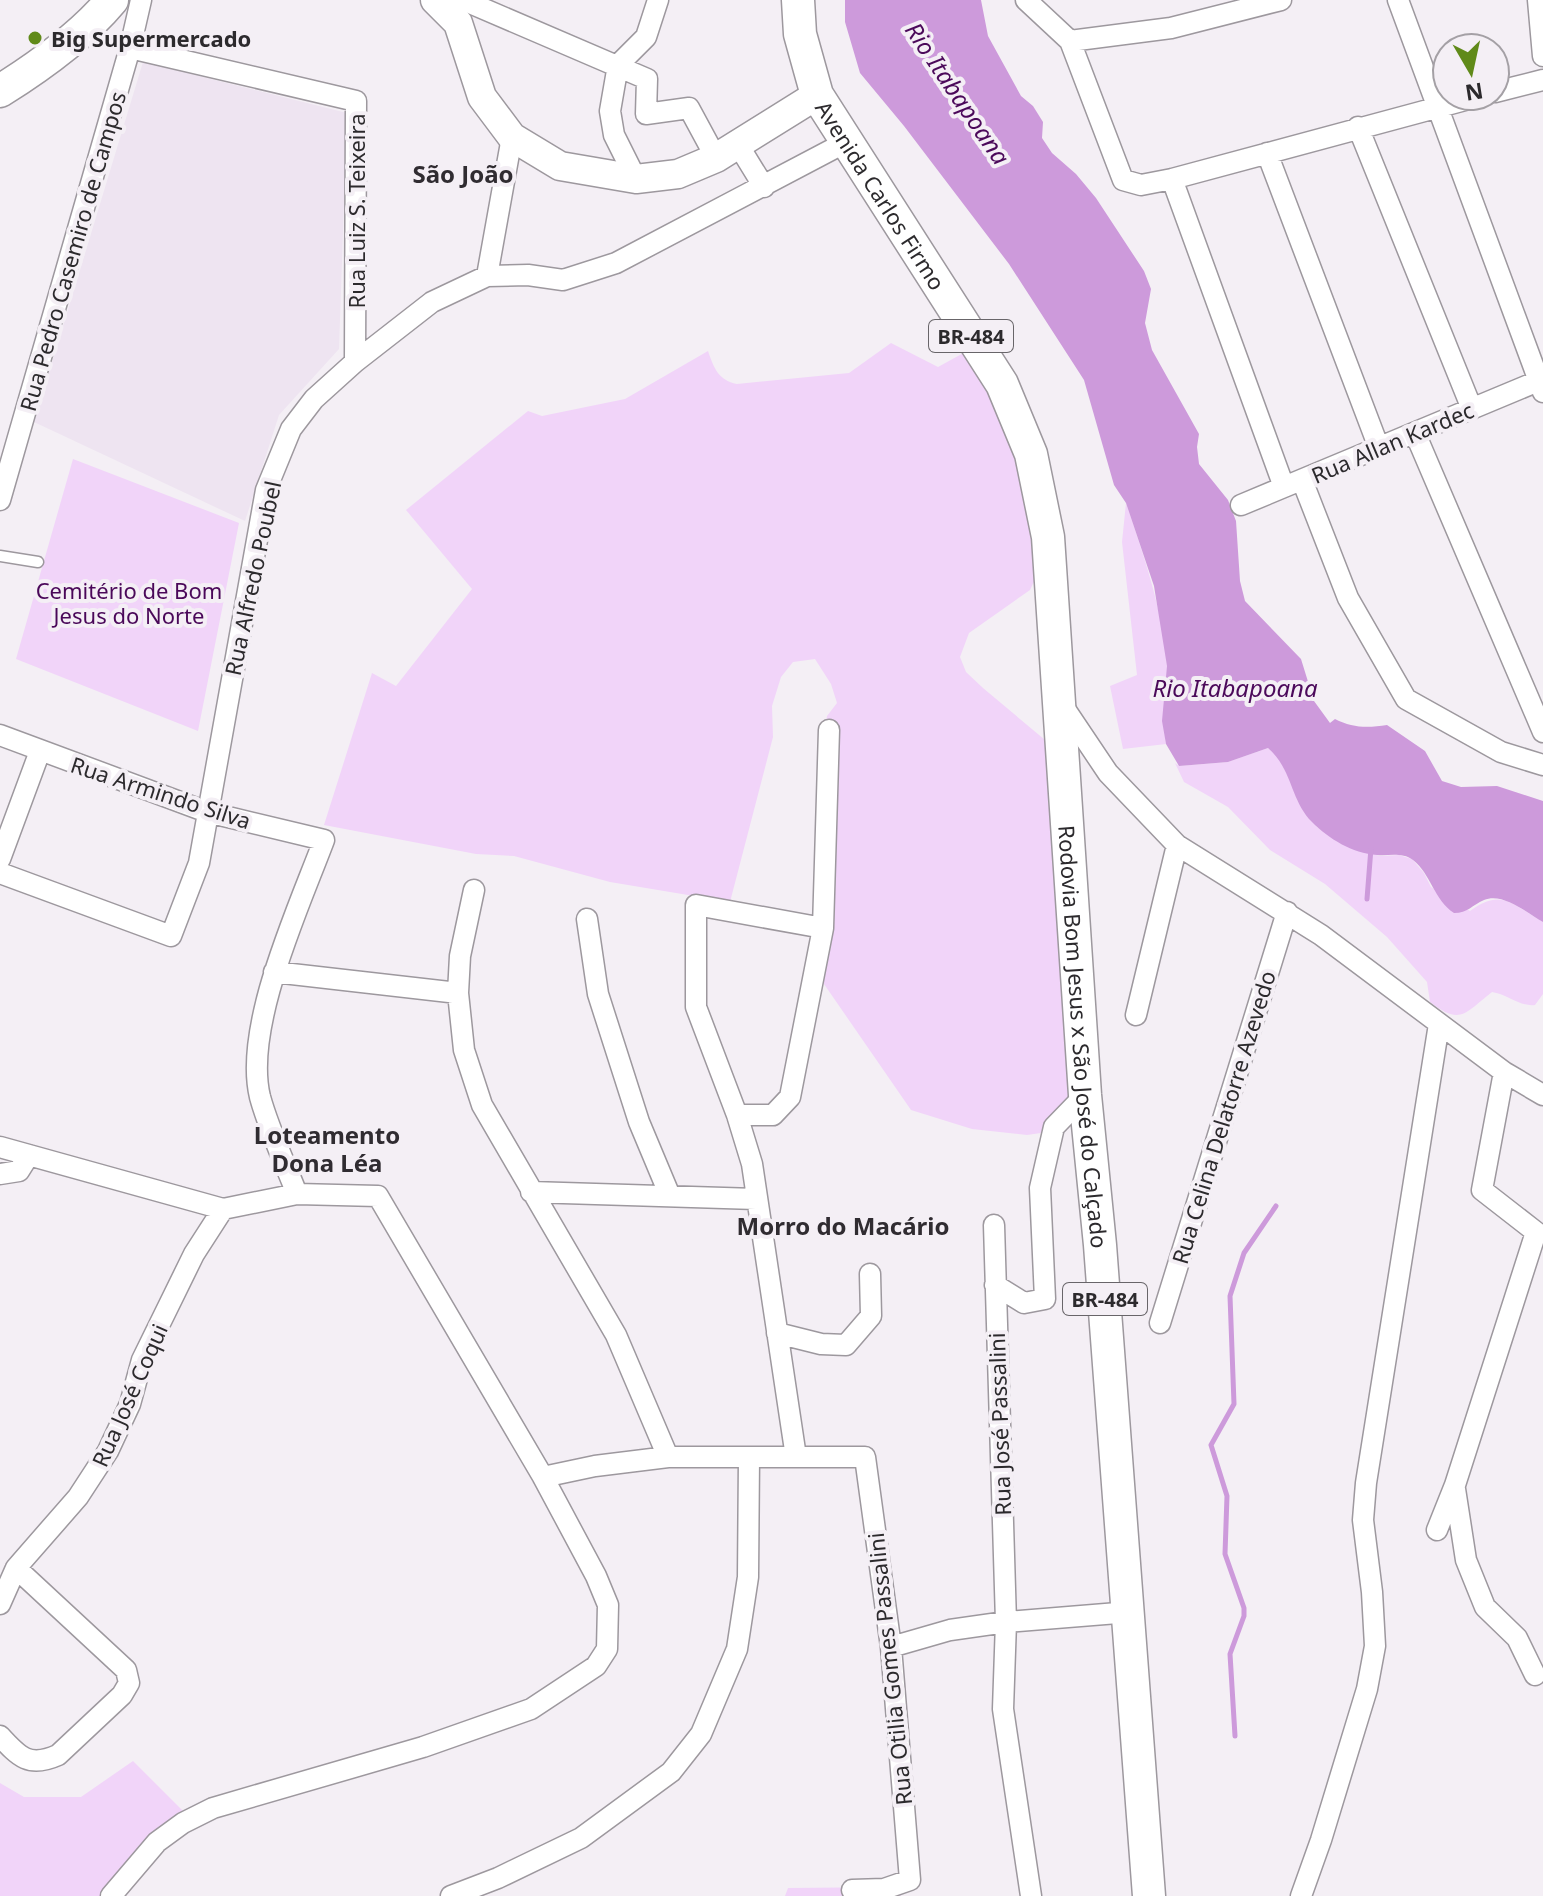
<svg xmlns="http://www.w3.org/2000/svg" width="1543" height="1896" font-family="'Noto Sans',sans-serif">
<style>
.built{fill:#eee4f1}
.green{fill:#f1d4f9}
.water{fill:#cd9adb}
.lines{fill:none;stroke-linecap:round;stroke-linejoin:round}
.stream{stroke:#cd9adb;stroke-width:5}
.lane-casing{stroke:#9d989e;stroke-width:13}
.street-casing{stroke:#9d989e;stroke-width:23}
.secondary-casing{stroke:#9d989e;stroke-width:31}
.primary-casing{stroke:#9d989e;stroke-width:35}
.lane{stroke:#fff;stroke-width:10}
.street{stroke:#fff;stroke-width:20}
.secondary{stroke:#fff;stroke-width:28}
.primary{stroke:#fff;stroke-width:32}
.poi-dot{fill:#608a19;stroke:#f4eff5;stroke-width:3}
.labels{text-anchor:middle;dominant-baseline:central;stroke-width:8;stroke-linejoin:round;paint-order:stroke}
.shield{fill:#f4eff5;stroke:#686569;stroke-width:2}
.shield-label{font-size:20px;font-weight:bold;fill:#2c2a2d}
.poi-label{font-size:22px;font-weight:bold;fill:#2c2a2d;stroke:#f4eff5;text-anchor:start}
.street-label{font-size:22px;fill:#2c2a2d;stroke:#f4eff5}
.park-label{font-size:22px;fill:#4a0859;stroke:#f4eff5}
.water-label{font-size:24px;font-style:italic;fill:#4b095a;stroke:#f4eff5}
.neighbourhood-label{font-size:24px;font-weight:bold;fill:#302c31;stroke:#f4eff5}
</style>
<rect width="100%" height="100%" fill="#f4eff5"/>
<path class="built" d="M143 62 347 113 339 349 279 415 245 521 34 422Z"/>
<path class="green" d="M891 343 938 367 978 345 1049 550 1030 590 969 633 960 657 966 672 983 688 1057 750 1078 1114 1068 1129 1027 1135 972 1129 911 1110 815 971 822 744 827 716 837 703 831 684 815 659 793 662 781 677 772 706 773 737 730 902 610 882 514 856 476 854 324 825 372 673 396 686 472 589 406 510 528 411 542 416 625 399 708 351C714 368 718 380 737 384L849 373Z
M73 459 239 523 198 731 16 659Z
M1126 503C1144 556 1162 608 1167 664 1169 692 1161 714 1166 744L1123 749 1110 686 1137 675 1122 542Z
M1268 748 1280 758 1292 780 1297 800 1317 827 1332 837 1379 856 1399 855 1412 859 1424 873 1431 887 1470 911C1502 887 1513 905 1543 922V994L1535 1005C1520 1007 1507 994 1492 992 1465 1013 1461 1026 1430 1002L1427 982 1387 937 1325 884 1270 850 1228 807 1184 782 1175 763 1179 766 1228 762Z
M133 1761 189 1817 110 1896H0V1783L24 1797H81Z
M895 1887 901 1896H785L788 1888Z"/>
<path class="water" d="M845 0H981L988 36 1021 96 1033 106 1043 122 1042 138 1052 153 1076 174 1096 198 1144 271 1151 289 1145 323 1152 350 1199 434 1197 447 1199 464 1228 500 1236 521 1240 581 1245 601 1301 659 1314 701 1330 723 1335 719C1352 728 1368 728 1387 725L1425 751 1442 781 1461 787 1497 786 1543 801V922C1527 913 1503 892 1484 900 1472 905 1468 913 1454 913 1434 900 1431 874 1413 860 1402 852 1389 856 1377 855 1352 853 1329 839 1312 822 1290 800 1293 770 1268 748L1228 762 1179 766 1166 744 1162 721 1167 666 1154 586 1126 503 1114 485 1084 380 1009 264 904 126 860 73 845 22Z"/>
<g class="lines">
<path class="stream" d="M1367 899 1371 848
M1235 1736 1230 1654 1244 1616V1608L1225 1554 1227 1496 1211 1445 1234 1404 1230 1296 1244 1253 1276 1206"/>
<defs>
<path id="lane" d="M0 556 38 562"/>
<path id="street" d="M463 0 647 79 646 114 689 108 716 158
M1026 0 1070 41 1123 180 1141 185 1172 179 1480 96
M1398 0 1543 392
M1538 0 1543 56
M1070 41 1171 28 1281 0
M130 48 356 101 355 362
M1495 92 1543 80
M1358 127 1472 409
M737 143 764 187
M1267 153 1379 448
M636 179 614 135 610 111 618 65 646 37 658 0
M1172 179 1284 487
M487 276 512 137
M1415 433 1543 732
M1302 480 1348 598 1406 699 1501 752 1543 765
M0 500 130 48 141 0
M1241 505 1543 379
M1063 706 1108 773 1177 845 1321 935 1504 1072 1543 1095
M0 735 207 812 324 840C299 907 243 1027 260 1097 269 1130 285 1163 297 1194
M0 859 40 751
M0 873 171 936 199 863 266 490 291 429 314 399 355 362 432 302 487 276 528 275 563 280 616 263 848 141
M474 890 460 956 458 993 464 1050 482 1105 616 1335 668 1457
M587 919 598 994 639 1122 670 1196
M274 972 458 993
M1136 1015 1177 845
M737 1115H773L790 1097 823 928 829 730
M0 1147 223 1209 297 1194 378 1196 543 1477 596 1576 608 1605 607 1649 596 1666 531 1709 423 1747 213 1808 183 1823 157 1842 111 1896
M0 1174 19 1171 29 1155
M531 1192 756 1199
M994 1225 1006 1622 1003 1709 1031 1896
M995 1285 1024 1303 1045 1299 1040 1188 1054 1127 1085 1095
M1160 1323 1287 912
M777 1333 821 1344 846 1345 871 1316 870 1274
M796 1457 752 1164 737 1115 696 1007V905L823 928
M543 1477 595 1466 668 1457H865L891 1647 910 1880 884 1889 852 1890
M1455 1489 1466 1560 1485 1607 1517 1638 1535 1675
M1437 1530 1455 1485 1536 1232 1482 1190 1504 1072
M0 1604 16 1568 78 1497 108 1451 130 1404 142 1360 194 1254 223 1209
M891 1647 950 1630 1006 1622 1130 1612
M0 1736C19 1757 29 1768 58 1755L122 1695 129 1683 126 1670 16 1568
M451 1896 498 1878 581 1838 671 1772 701 1734 737 1649 748 1577 749 1457
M1301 1896 1321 1840 1367 1689 1375 1646 1372 1592 1363 1520 1366 1483 1439 1024"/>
<path id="secondary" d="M435 0 458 23 482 97 512 137 560 166 636 179 678 174 716 158 817 95"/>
<g id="primary">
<path id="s1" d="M798 0 800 34 817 95 1002 384 1031 454 1048 537 1085 1095 1100 1245 1149 1896"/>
<path d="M0 91C40 66 82 36 112 0"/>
</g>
</defs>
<use href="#lane" class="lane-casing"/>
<use href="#street" class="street-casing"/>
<use href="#secondary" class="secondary-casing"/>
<use href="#primary" class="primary-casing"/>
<use href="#lane" class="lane"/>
<use href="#street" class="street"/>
<use href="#secondary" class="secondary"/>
<use href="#primary" class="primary"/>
</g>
<circle class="poi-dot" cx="35" cy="38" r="8"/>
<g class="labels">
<g class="shield">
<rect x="929" y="320" width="84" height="32" rx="6"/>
<rect x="1063" y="1283" width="84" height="32" rx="6"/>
</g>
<g class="shield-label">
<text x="971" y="336">BR-484</text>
<text x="1105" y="1299">BR-484</text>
</g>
<g class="poi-label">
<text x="51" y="38">Big Supermercado</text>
</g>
<g class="street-label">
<text stroke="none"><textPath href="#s1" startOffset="216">Avenida Carlos Firmo</textPath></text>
<text transform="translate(356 211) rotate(-90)">Rua Luiz S. Teixeira</text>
<text transform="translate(72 251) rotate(-74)">Rua Pedro Casemiro de Campos</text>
<text transform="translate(1392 442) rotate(-23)">Rua Allan Kardec</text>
<text transform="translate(252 578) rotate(-78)">Rua Alfredo Poubel</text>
<text transform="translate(161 792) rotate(18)">Rua Armindo Silva</text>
<text stroke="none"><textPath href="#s1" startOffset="1102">Rodovia Bom Jesus x São José do Calçado</textPath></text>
<text transform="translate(1223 1117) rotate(-73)">Rua Celina Delatorre Azevedo</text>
<text transform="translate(129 1395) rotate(-66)">Rua José Coqui</text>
<text transform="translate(999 1424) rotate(-92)">Rua José Passalini</text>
<text transform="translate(889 1669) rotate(-96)">Rua Otilia Gomes Passalini</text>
</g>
<g class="park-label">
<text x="129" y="590">Cemitério de Bom<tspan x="129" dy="25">Jesus do Norte</tspan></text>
</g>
<g class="water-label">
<text transform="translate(958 93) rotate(56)">Rio Itabapoana</text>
<text x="1235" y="687">Rio Itabapoana</text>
</g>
<g class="neighbourhood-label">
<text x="463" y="173">São João</text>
<text x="327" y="1134">Loteamento<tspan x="327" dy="28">Dona Léa</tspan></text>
<text x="843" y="1225">Morro do Macário</text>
</g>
</g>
<g transform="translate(1471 72) rotate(171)"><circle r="38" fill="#f4eff5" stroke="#a4a0a5" stroke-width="2"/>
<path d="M0-6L14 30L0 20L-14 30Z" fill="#608a19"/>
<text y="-12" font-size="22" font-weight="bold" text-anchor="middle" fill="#2c2a2d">N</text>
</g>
</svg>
